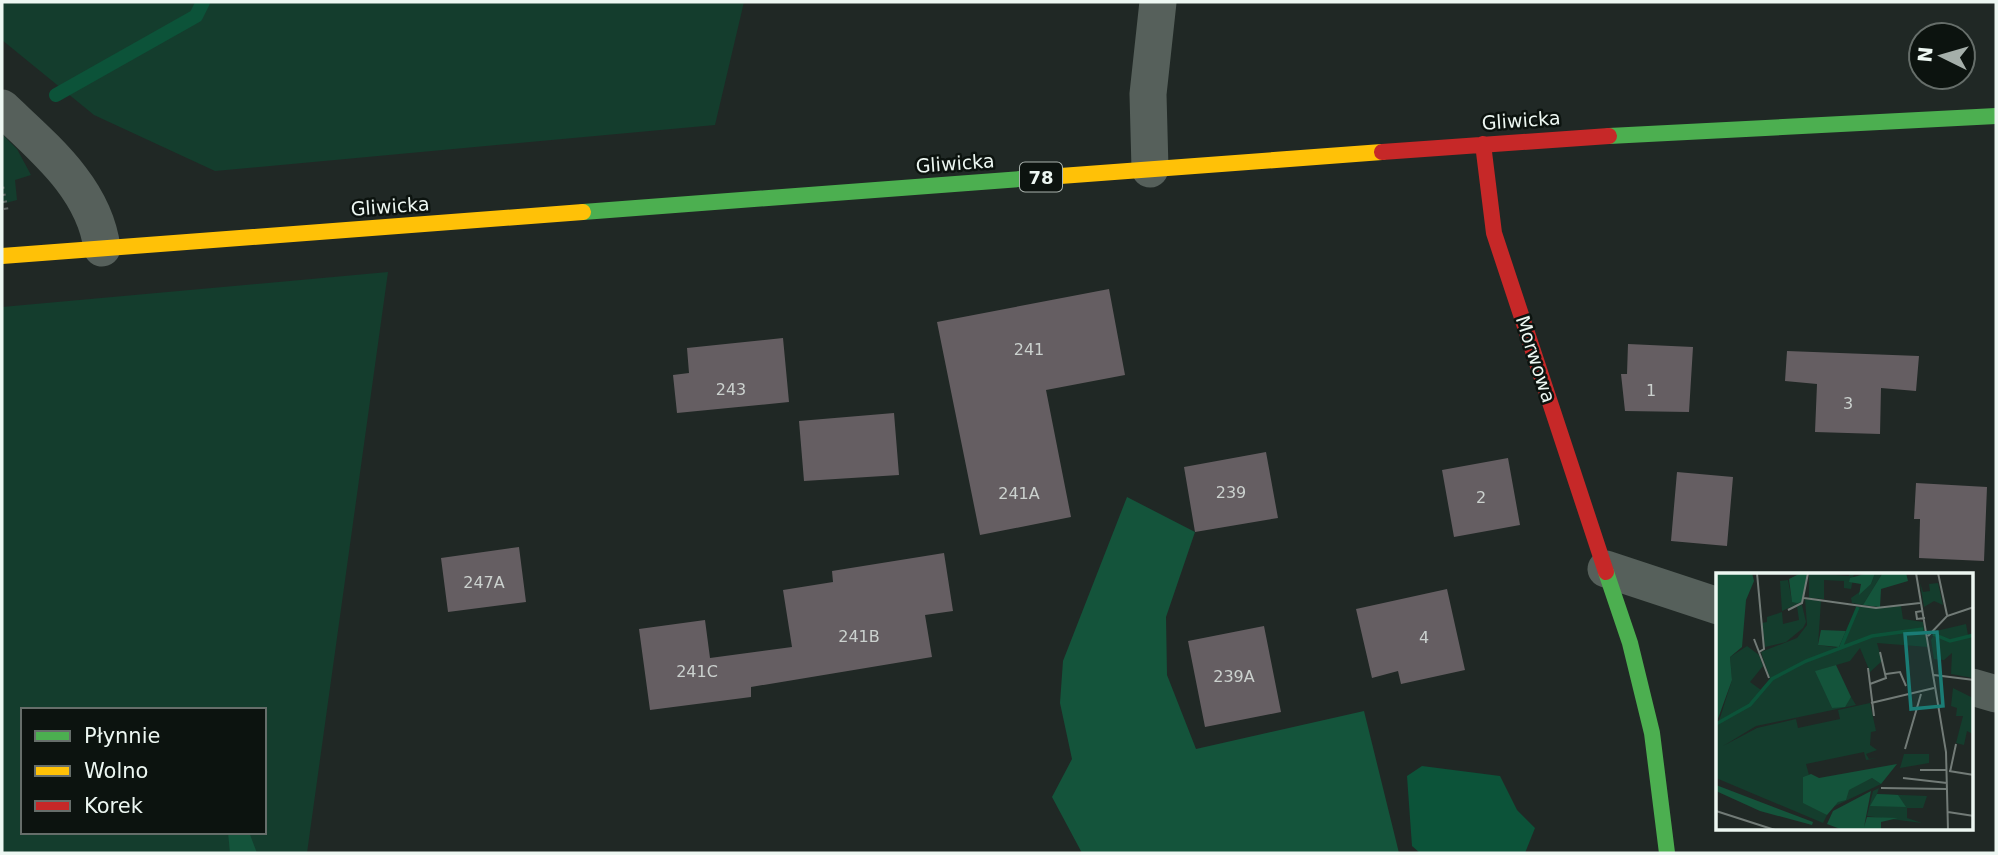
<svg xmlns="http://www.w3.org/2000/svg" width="1998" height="855" font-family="'DejaVu Sans',sans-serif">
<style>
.green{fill:#143d2d;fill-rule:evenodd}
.forest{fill:#14543b}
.water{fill:#0c5339}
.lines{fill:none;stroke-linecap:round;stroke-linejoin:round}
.stream{stroke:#0c5339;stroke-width:14}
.building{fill:#655e62}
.path{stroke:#5c6360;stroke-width:4.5;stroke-dasharray:2 5;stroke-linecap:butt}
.street{stroke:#56605b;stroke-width:37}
.fast{stroke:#4caf50;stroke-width:16}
.slow{stroke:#ffc107;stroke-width:16}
.jam{stroke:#c62828;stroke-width:16}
.labels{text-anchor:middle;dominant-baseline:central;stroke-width:5;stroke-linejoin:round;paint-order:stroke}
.number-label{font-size:16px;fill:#cbd1ce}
.shield{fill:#0c130f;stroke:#aab3ae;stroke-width:2}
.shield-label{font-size:18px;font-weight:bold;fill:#edf7f2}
.street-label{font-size:19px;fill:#edf7f2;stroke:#0c130f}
.inset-river{fill:none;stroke:#0c5339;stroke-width:3.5}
.inset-road{fill:none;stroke:#727b77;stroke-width:2}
.view{fill:#1a7c75;fill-opacity:0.15;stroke:#1a7c75;stroke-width:3.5}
.inset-edge{fill:none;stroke:#edf7f2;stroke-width:3.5}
</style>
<rect width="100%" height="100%" fill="#202825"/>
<path class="green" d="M2 2H744L715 125 215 171 94 115 2 40Z
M2 134 17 149 31 175 15 180 17 200 2 204Z
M388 272 307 853H2V307ZM23 710H264V832H23Z"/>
<path class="forest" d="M1127 497 1195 532 1166 617 1167 675 1196 749 1364 711 1399 853H1082L1052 797 1072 759 1060 703 1063 661Z
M228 832H249L257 853H230Z"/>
<path class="water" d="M1422 766 1500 776 1517 810 1535 828 1525 853H1420L1412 846 1407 776Z"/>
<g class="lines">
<path class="stream" d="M56 95 196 16 203 2"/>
</g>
<path class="building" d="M1109 289 1125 375 1046 390 1071 517 980 535 937 322Z
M783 338 789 402 677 413 673 375 689 373 687 348Z
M1628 344 1693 347 1689 412 1625 411 1621 374H1627Z
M1787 351 1919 356 1916 391 1881 388 1880 434 1815 432 1817 384 1785 381Z
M894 413 899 475 804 481 799 421Z
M1266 452 1278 518 1195 532 1184 467Z
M1508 458 1520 525 1454 537 1442 470Z
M1677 472 1733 477 1727 546 1671 541Z
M1916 483 1987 487 1984 561 1919 558 1920 519H1914Z
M519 547 526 602 448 612 441 558Z
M944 553 953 611 925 615 932 657 751 687V697L650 710 639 629 705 620 710 658 792 647 783 590 833 582 832 571Z
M1447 589 1465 670 1401 684 1398 671 1372 678 1356 609Z
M1264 626 1281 712 1205 727 1188 641Z"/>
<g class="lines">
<path class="path" d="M2 187 7 214"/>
<path class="street" d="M2 108C44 148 94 188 102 248
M1150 169 1148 94 1158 2
M1606 569 1718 606
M1972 687 1996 694"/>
<path class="fast" d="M1609 136 1996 116
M583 212 1047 177
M1606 572 1630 643 1652 733 1667 853"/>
<path class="slow" d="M1047 177 1382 152
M2 256 583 212"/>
<path class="jam" d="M1483 144 1494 233 1606 572
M1382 152 1609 136"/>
</g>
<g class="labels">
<g class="number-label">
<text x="1029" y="349">241</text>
<text x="731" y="389">243</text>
<text x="1651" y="390">1</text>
<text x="1848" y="403">3</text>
<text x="1231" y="492">239</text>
<text x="1019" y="493">241A</text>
<text x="1481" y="497">2</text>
<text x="484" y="582">247A</text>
<text x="859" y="636">241B</text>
<text x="1424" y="637">4</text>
<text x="697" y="671">241C</text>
<text x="1234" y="676">239A</text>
</g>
<rect class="shield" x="1020" y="162.5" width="42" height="29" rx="5"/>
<g class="shield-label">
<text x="1041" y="177">78</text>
</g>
<g class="street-label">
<text transform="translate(1521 120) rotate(-4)">Gliwicka</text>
<text transform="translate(955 163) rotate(-4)">Gliwicka</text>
<text transform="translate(390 206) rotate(-4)">Gliwicka</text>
<text transform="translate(1536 359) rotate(72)">Morwowa</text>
</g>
</g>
<g transform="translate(1716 573)">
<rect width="257" height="257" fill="#202825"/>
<path d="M93 0 133 3 134 0H151L138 1 135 16 128 15V8L108 7V26L93 25ZM159 0H175L166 1 147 32 136 30 135 25 155 11ZM72 7 76 28 86 29 66 38 64 8ZM204 10 207 19 214 18 213 11 222 10 227 32 218 28 208 34ZM89 26 105 28 102 72 123 75 54 106 45 79 81 65 91 52ZM86 32 90 49 87 55 70 69 49 74 46 50 51 49V44L66 39 67 51 83 47 81 33ZM185 33 187 46 207 49 212 74 161 70 166 88 154 99 144 75 134 88 100 98 116 135 135 124 140 132 40 153 7 173 41 155 80 146 82 155 124 146 122 137 154 130 160 158 155 159 154 172 161 177 150 181 153 186 162 185 150 187 148 179 90 191 93 202 87 204 111 242 107 250 0 205V152L34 133 54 108 93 88 156 63 184 60 156 62 125 75 143 34ZM250 51 252 62H257V105L235 101 236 80 228 87 218 86 215 67 220 58ZM31 73 43 82 47 93 34 109 45 117 33 132 3 148 16 107 14 84ZM237 115 257 125V177V161L251 158 248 172 240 170 247 143H240L241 135 235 133ZM188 181H213V190L184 195ZM156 205 165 211 117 234 132 217ZM163 215 161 221 211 223 207 235H191V245L206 250 151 243 157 218Z" fill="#143d2d"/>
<path d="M0 0H36L38 8 30 27 26 74 14 84 16 107 0 151ZM85 0H92L86 29 81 30 76 29 73 6ZM152 0H159L155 11 143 22 145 11 133 9 134 5ZM190 0 192 8 165 16 164 34 147 32 166 1ZM105 57 130 58 123 74 102 72ZM120 92 135 124 129 134 116 135 99 98ZM181 191 165 211 156 205 133 217 130 227 122 229 111 242 87 230V204L95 201 103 205ZM0 212 97 249 96 252 44 238 0 218ZM155 218 148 254 151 244 182 245 165 249V256L186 257H127L111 251 117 238ZM161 221 182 222 190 234 154 233Z" fill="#14543b"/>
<path class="inset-river" d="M217 61 234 68 258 62M125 74 142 34M0 151 34 132 56 106 90 88 156 63 207 56"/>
<path class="inset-road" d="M41 0 48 76 43 79M200 0 230 179 232 257M222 0 231 42M88 25 160 35 204 30M72 37 86 30 92 0M206 38 200 39 201 46 209 45M212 63 231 43 258 34M38 66 53 105M152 95 158 143M170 101 184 99 190 113M218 102 258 107M154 111 170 105 164 79M155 130 218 115M189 176 205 121M204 197H231M233 198 258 202M234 199 240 171M187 205 231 210M165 215 231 216M0 238 59 257M232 239 258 243"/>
<path class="view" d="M221 59 227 133 195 136 189 61Z"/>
<rect width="257" height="257" class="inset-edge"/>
</g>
<rect width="1998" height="855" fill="none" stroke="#edf7f2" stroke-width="7"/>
<rect x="21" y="708" width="245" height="126" fill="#0c130f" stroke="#666e6a" stroke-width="2"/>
<rect x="35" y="731" width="35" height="10" fill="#4caf50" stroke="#666e6a" stroke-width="2"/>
<text x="84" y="743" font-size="21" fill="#edf7f2">Płynnie</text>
<rect x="35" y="766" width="35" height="10" fill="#ffc107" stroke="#666e6a" stroke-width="2"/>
<text x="84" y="778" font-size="21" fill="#edf7f2">Wolno</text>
<rect x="35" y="801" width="35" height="10" fill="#c62828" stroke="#666e6a" stroke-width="2"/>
<text x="84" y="813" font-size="21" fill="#edf7f2">Korek</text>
<g transform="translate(1942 56) rotate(275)"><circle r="33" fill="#0c130f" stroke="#666e6a" stroke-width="2"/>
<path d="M0-5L12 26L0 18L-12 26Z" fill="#a5afaa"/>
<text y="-10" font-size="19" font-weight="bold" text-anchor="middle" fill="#edf7f2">N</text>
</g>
</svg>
